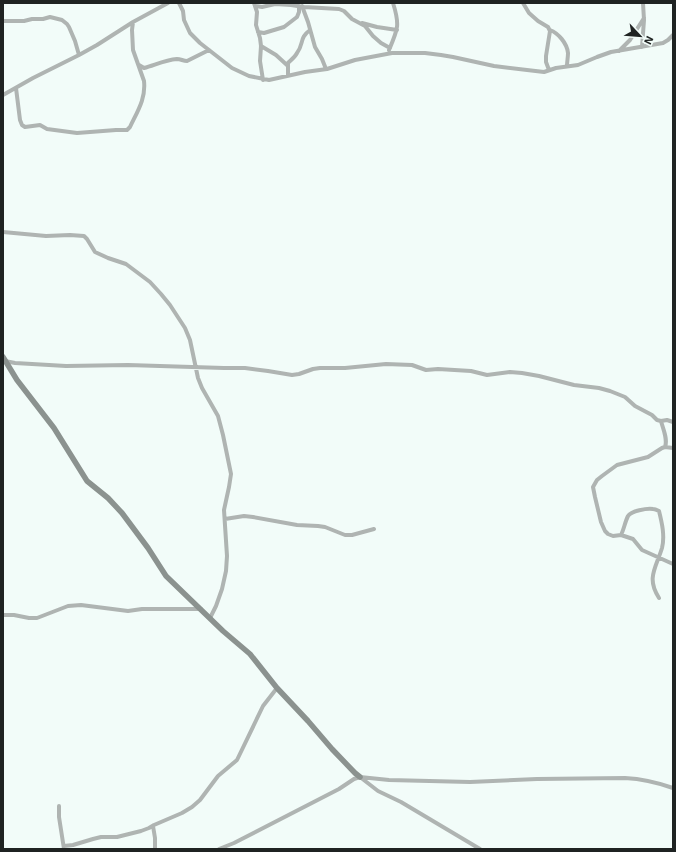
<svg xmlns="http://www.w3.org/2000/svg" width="676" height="852" font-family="'Work Sans',sans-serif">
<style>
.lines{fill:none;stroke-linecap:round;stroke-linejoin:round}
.street{stroke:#afb4b2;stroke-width:4}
.secondary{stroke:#8b928f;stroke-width:5.5}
</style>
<rect width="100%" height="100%" fill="#f2fcf9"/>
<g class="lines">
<path class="street" d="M179 3 183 11 184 20 190 33 200 43 232 68 249 76 269 80 305 72 327 69 355 60 392 53H425L441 55 453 57 494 66 544 72 556 68 578 65 597 57 611 52 663 43 668 40 673 35
M254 3 257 12 256 25 260 38 261 46 260 61 263 80
M523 3 529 13 538 21 548 27 550 31 546 56V62L549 70
M256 6 262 7 275 4 291 5 304 7 339 9 344 11 352 19 365 26 373 36 381 43 390 48
M302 6 308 22 315 47 322 59 326 69
M3 21H24L32 19H43L50 17 62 20 67 24 69 27 75 41 79 55
M362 23 377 27 397 30
M550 30C558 33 567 43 568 53 568 57 567 62 567 66
M258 32 264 33 284 27 297 17 299 12V6
M261 46 276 55 288 66
M642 47 644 20 643 3
M389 50C398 29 400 25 393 3
M619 51 630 40 644 18
M139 65 144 68C155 65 165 60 177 59 181 59 183 61 187 61L209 50
M288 76V63C291 60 295 57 297 53 304 44 299 38 310 30
M16 88 20 120 22 125 25 127 40 125 47 129 77 133 116 130H127L130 127C137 112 146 99 144 81L133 50 132 30 133 22
M3 95 33 78 79 55 97 45 133 22 168 3
M3 232 46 236 70 235 84 236 87 239 95 252 108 258 126 264 150 282 161 294 170 305 185 328 190 340 198 378 202 388 218 416 223 435 231 474 229 487 224 510 227 556 226 571 222 589 216 606 210 618
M5 361 15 363 66 366 128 365 224 368H245L268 371 292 375 299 374 313 369 320 368H345L386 364 412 365 426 370 438 369 471 371 487 375 510 372 522 373 539 376 574 385 599 388 610 391 625 397 635 406 652 415 657 420 661 421 667 420 673 422
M661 421C663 429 668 439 665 447
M673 448 665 447 662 448 648 457 617 465 602 476 597 480 593 487 595 497 601 522 605 531 608 534 613 536 621 535 633 539 642 550 673 564
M225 519 244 516 253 517 297 525 318 526 325 527 345 535H352L374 529
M621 535C624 529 625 522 628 516 631 511 647 508 653 509 655 509 657 510 659 511 662 523 665 536 662 548 656 568 646 578 659 598
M3 615H14L29 618H37L68 606 81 605 128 611 142 609H201
M360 777 378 791 401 802 480 849
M59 806V817L64 849
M153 826 155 838V849
M64 846 73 845 93 839 101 837H117L141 831 149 828 154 825 182 813 192 807 200 800 218 776 237 760 263 706 277 688
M219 849 234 843 339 789 354 779 360 777 389 780 470 782 537 779 625 778C643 779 656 782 673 788"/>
<path class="secondary" d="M3 357 17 380 54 428 87 481 108 498 122 513 148 548 166 576 223 631 250 654 277 688 308 721 332 749 355 773 360 777"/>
</g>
<rect width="676" height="852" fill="none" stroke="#1f2322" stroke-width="8"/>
<g transform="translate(640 36) rotate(116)" stroke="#f2fcf9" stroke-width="3" paint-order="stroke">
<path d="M0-3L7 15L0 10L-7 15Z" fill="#1f2322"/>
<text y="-6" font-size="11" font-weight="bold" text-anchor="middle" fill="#1f2322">N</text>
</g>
</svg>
